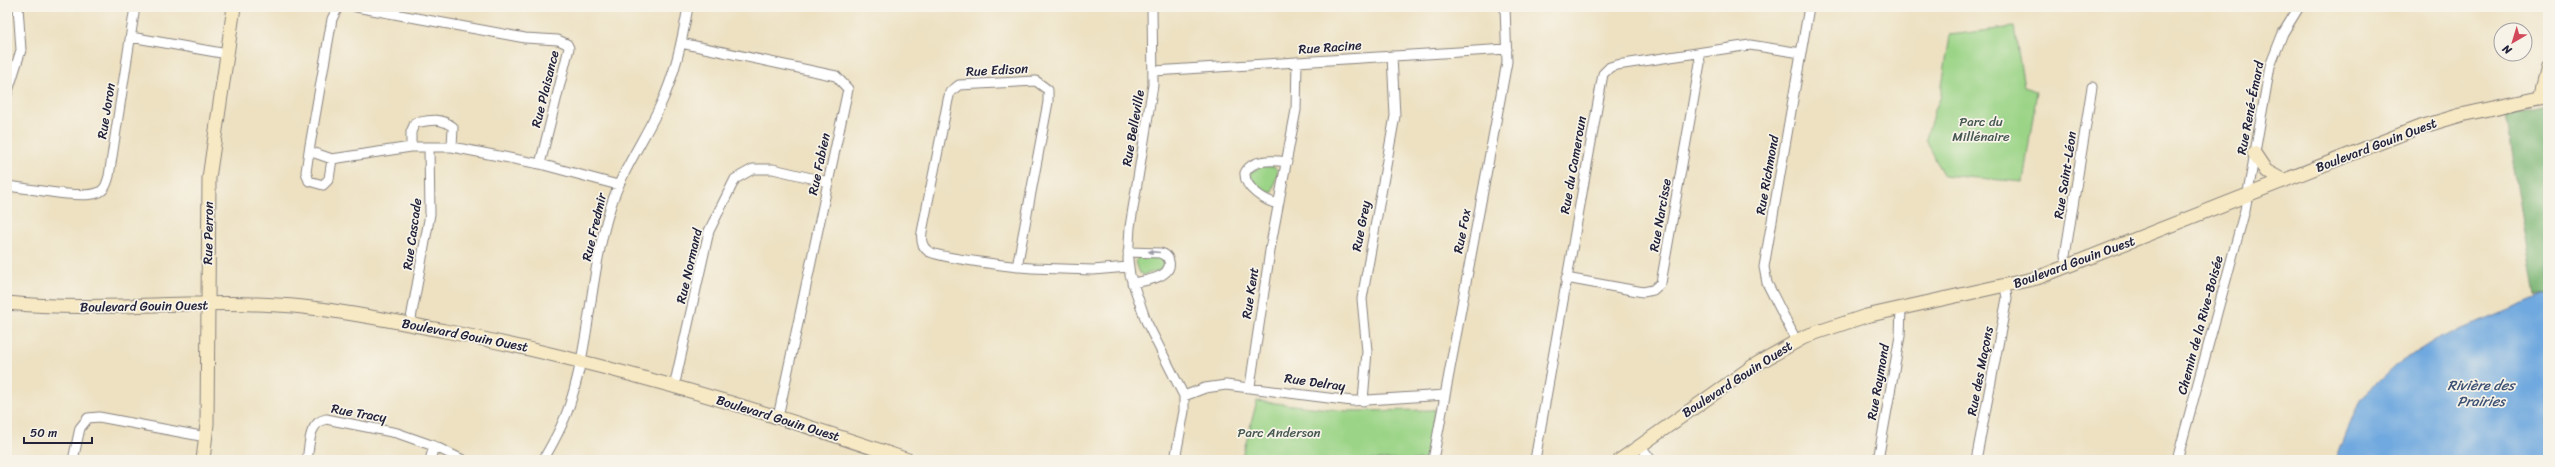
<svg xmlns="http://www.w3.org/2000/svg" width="2555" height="467" font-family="Sriracha,sans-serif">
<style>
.green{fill:#9bd487;stroke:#5e7b61}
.forest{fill:#7cb674;stroke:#4f6c58}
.water{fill:#70a9df;stroke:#49668d}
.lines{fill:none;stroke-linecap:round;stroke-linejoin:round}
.street-casing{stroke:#88827e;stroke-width:11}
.secondary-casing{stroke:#88827e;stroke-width:15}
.street{stroke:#fff;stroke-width:9}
.secondary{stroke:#f7e9c3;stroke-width:13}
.oneway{fill:#9c9ca7}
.labels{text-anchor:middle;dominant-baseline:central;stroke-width:3.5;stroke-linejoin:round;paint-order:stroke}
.street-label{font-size:13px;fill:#22223b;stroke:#f7f3e8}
.park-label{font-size:13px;fill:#465752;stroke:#f7f3e8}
.water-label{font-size:14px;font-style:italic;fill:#3d5174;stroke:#f7f3e8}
</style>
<rect width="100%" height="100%" fill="#f7f3e8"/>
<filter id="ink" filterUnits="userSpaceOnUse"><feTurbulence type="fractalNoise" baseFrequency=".025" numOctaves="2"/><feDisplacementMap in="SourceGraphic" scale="8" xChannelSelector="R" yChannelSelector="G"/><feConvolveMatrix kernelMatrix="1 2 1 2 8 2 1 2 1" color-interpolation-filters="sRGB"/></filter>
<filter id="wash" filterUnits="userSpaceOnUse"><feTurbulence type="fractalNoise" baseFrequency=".012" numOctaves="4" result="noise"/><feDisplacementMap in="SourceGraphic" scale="16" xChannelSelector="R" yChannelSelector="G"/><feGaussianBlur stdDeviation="0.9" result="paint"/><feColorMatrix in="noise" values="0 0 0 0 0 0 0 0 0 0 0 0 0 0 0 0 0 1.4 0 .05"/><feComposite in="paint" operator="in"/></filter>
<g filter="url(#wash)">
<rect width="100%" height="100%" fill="#ede1c2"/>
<path class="green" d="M2014 27 2024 87 2037 91 2023 182 1943 175 1926 139 1934 111 1940 99 1950 35Z
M1263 166H1273L1278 170 1272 193 1261 189 1250 177 1251 172Z
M1138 257H1160L1164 261V267L1158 271 1143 275 1138 271 1135 262Z
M1257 401 1347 411 1435 410 1425 460H1241Z"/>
<path class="forest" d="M2548 106V294L2536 297 2505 116Z"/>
<path class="water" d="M2548 294V460H2336L2360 399 2396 365 2435 340Z"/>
</g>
<g filter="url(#ink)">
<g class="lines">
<defs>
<path id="street" d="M338 7 332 19 309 151 332 159 411 147H452L540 164 618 185
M356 7 525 38 558 40 567 44 569 48 540 164
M1152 7 1153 85 1130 227 1128 260 1130 275 1146 321 1184 396V411L1175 460
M131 37 227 54
M681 43 836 76 848 89 778 417
M1154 71 1507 49
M7 94 21 50 18 7
M411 147V132L415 123C430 120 441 117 453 127L452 147
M309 151 306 172 309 181 323 185 329 179 332 159
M7 186C27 188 80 199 97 193 105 191 107 183 109 176L135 7
M1278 204C1265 201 1244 188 1245 173 1252 158 1274 160 1287 162
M1128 252 1160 253C1165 254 1168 256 1169 261 1173 278 1143 281 1132 283
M1017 267 1048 102V90L1036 81 959 85 950 92 948 100 922 232C921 239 921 246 928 251 937 258 1017 267 1032 268L1093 270 1128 267
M2067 267 2065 256 2092 87
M1566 278 1643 292 1653 290 1661 283 1700 63 1699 54
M410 324 430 214 429 147
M1796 340 1767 283 1764 267 1809 7
M1250 386 1271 244 1296 110 1297 62
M674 387 709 231 735 179 753 169H773L828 182
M1184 396 1205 388 1226 385 1352 401 1445 395
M1363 401 1367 351 1362 299 1395 116 1392 56
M1640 445 1651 460
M73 460 80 428 88 418 99 417 206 437
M307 460C310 444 308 423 326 419L397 433 434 446 463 460
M430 460 434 446
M543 460C555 440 566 419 572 397 590 337 591 272 609 212 620 173 643 142 660 106 675 75 682 41 688 7
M1433 460 1507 62 1505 7
M1535 460 1603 74 1610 67 1617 65 1750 45 1801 53
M1878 460 1900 336 1901 309
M1976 460 2007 298 2005 287
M2177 460 2245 210 2270 66 2283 33 2299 7"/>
<path id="secondary" d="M2540 98 2548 66
M2254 153 2266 171 2284 181
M7 303C106 313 205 297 303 307 351 312 398 322 445 331 602 362 757 408 908 460
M203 460 207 424 209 178 234 7
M1620 460 1753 366 1806 336 1866 316 2037 278 2417 128 2461 115 2548 96"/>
</defs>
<use href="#street" class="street-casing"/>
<use href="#secondary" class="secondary-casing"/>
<use href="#street" class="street"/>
<use href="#secondary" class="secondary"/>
</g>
<defs><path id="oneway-solid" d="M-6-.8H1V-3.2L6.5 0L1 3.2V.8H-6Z"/></defs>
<use class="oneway" href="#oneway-solid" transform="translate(1154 252) rotate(-175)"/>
</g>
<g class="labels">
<g class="street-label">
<text transform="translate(1330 47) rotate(-4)">Rue Racine</text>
<text transform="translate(997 70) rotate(-3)">Rue Edison</text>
<text transform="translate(545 89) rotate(-76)">Rue Plaisance</text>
<text transform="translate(2250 108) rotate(-79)">Rue René-Émard</text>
<text transform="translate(106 111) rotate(-81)">Rue Joron</text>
<text transform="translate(1133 128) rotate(-80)">Rue Belleville</text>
<text transform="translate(2376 145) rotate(-21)">Boulevard Gouin Ouest</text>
<text transform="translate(819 164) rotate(-78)">Rue Fabien</text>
<text transform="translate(1573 165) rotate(-80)">Rue du Cameroun</text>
<text transform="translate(1767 175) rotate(-80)">Rue Richmond</text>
<text transform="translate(2065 175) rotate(-81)">Rue Saint-Léon</text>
<text transform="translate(1660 215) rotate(-80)">Rue Narcisse</text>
<text transform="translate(1361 226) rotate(-79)">Rue Grey</text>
<text transform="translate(594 227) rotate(-77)">Rue Fredmir</text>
<text transform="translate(1462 231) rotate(-79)">Rue Fox</text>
<text transform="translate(208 233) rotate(-89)">Rue Perron</text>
<text transform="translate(412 234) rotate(-82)">Rue Cascade</text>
<text transform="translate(2074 262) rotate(-20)">Boulevard Gouin Ouest</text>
<text transform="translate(689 266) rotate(-77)">Rue Normand</text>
<text transform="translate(1250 293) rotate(-81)">Rue Kent</text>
<text transform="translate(144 306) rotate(-1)">Boulevard Gouin Ouest</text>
<text transform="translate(2200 325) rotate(-75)">Chemin de la Rive-Boisée</text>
<text transform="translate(465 335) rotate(11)">Boulevard Gouin Ouest</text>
<text transform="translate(1980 371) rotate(-79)">Rue des Maçons</text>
<text transform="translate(1737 379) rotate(-33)">Boulevard Gouin Ouest</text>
<text transform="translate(1315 382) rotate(8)">Rue Delray</text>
<text transform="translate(1878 382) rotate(-80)">Rue Raymond</text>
<text transform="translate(359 413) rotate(10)">Rue Tracy</text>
<text transform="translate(778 418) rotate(17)">Boulevard Gouin Ouest</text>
</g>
<g class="park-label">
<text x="1981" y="121">Parc du<tspan x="1981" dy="15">Millénaire</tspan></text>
<text x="1279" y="432">Parc Anderson</text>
</g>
<g class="water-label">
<text x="2481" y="385">Rivière des<tspan x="2481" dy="16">Prairies</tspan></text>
</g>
</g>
<rect width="2555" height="467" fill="none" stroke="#f7f3e8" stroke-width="24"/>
<g transform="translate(2513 42) rotate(218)"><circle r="19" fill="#f7f3e8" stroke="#a29fa3"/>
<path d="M0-3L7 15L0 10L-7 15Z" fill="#d1495b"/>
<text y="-6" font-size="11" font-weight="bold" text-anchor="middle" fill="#22223b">N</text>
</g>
<path d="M24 437v6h68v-6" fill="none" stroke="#22223b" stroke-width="2"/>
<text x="30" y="437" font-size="12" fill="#22223b" stroke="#f7f3e8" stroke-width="3" paint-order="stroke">50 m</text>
</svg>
